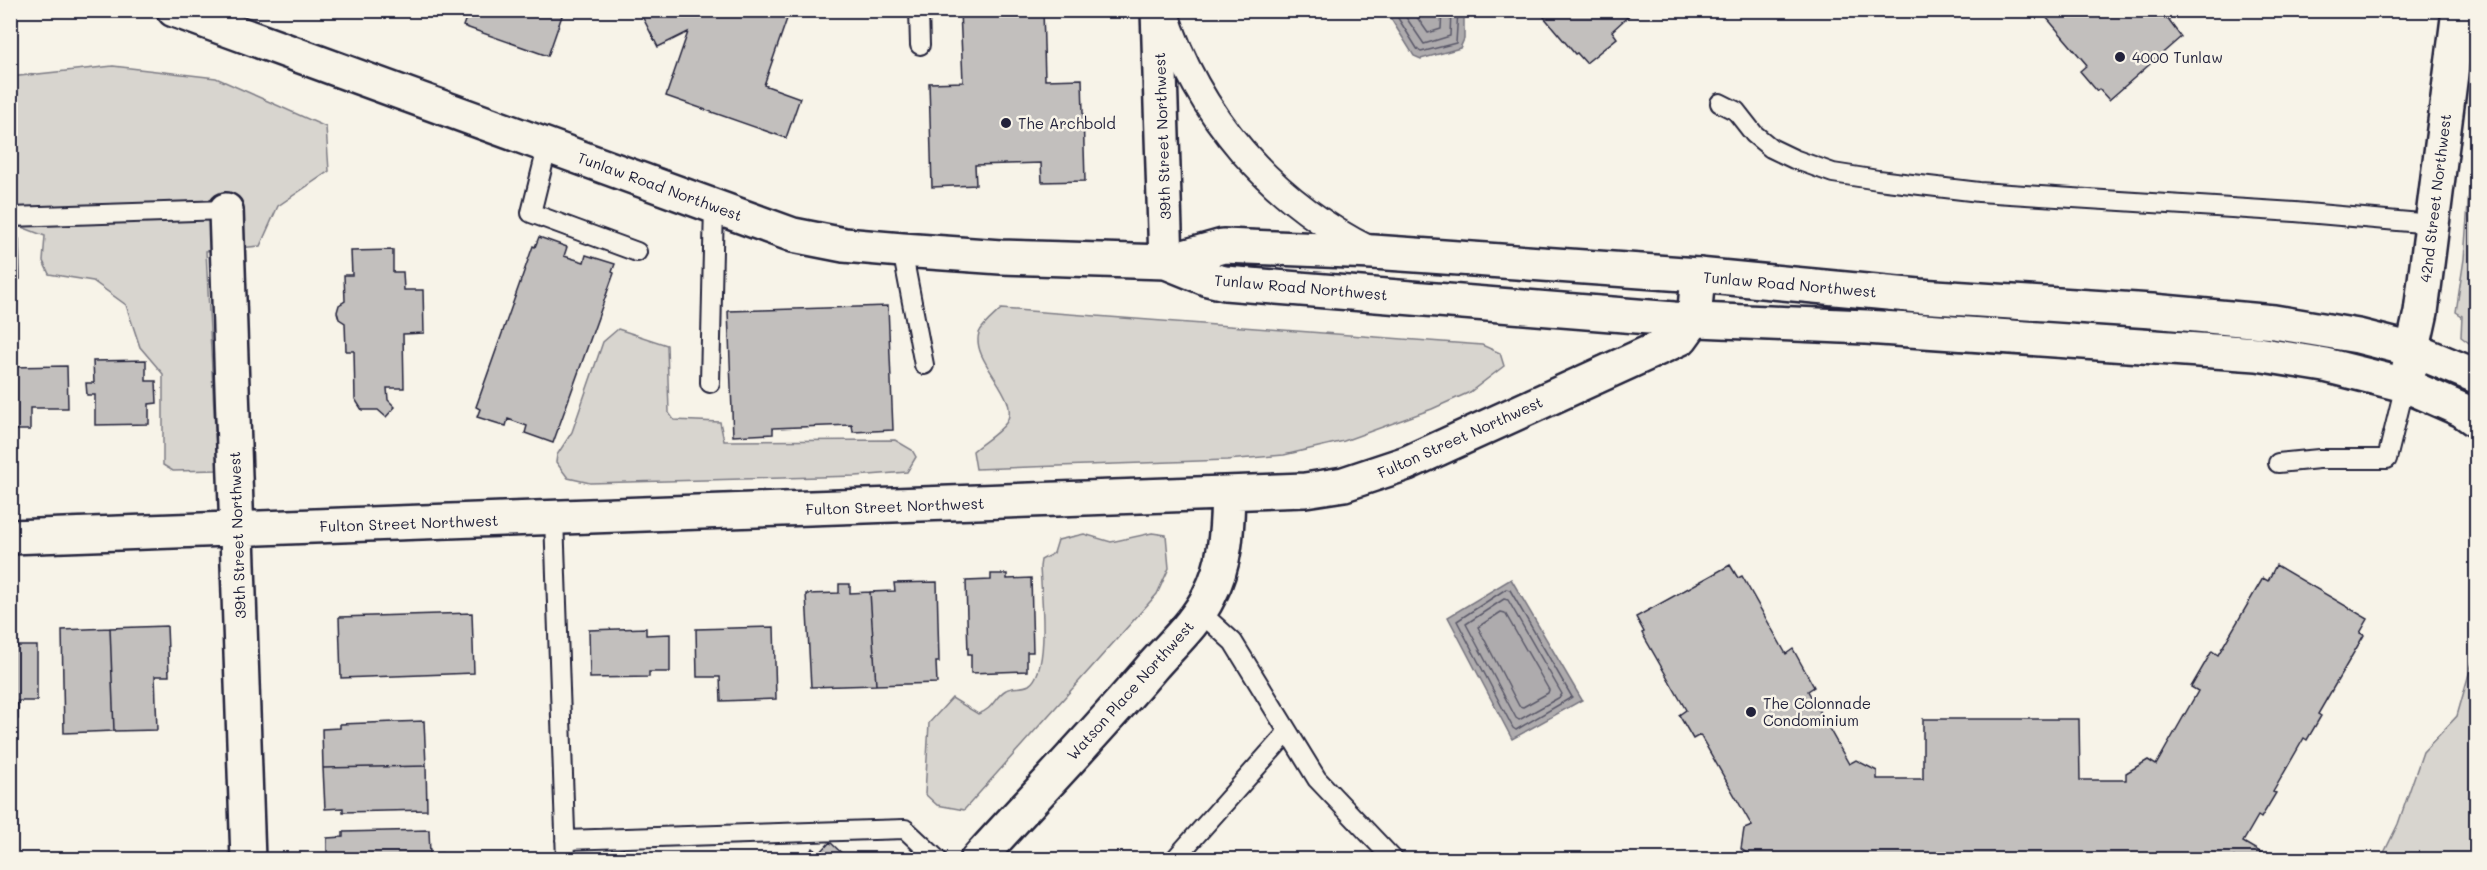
<svg xmlns="http://www.w3.org/2000/svg" width="2487" height="870" font-family="Mali,sans-serif">
<style>
.green{fill:#d8d5cf;stroke:#7d7c85;stroke-width:1.5}
.water{fill:#aeabad;stroke:#76747f;stroke-width:1.5}
.lines{fill:none;stroke-linecap:round;stroke-linejoin:round}
.shore{stroke:#5a5969;stroke-width:1.5}
.building{fill:#c2bfbd;stroke:#22223b;stroke-width:1.5}
.service-casing{stroke:#22223b;stroke-width:22}
.pedestrian-casing{stroke:#22223b;stroke-width:30}
.minor-casing{stroke:#22223b;stroke-width:38}
.tertiary-casing{stroke:#22223b;stroke-width:38}
.service{stroke:#f7f3e8;stroke-width:18}
.pedestrian{stroke:#f7f3e8;stroke-width:26}
.minor{stroke:#f7f3e8;stroke-width:33}
.tertiary{stroke:#f7f3e8;stroke-width:33}
.poi-dot{fill:#22223b;stroke:#f7f3e8;stroke-width:2}
.labels{text-anchor:middle;dominant-baseline:central;stroke-width:5;stroke-linejoin:round;paint-order:stroke}
.poi-label{font-size:15px;fill:#22223b;stroke:#f7f3e8;text-anchor:start}
.street-label{font-size:15px;fill:#22223b;stroke:#f7f3e8}
</style>
<rect width="100%" height="100%" fill="#f7f3e8"/>
<filter id="ink" filterUnits="userSpaceOnUse"><feTurbulence type="fractalNoise" baseFrequency=".0167" numOctaves="2"/><feDisplacementMap in="SourceGraphic" scale="12" xChannelSelector="R" yChannelSelector="G"/><feConvolveMatrix kernelMatrix="1 2 1 2 8 2 1 2 1" color-interpolation-filters="sRGB"/></filter>
<g filter="url(#ink)">
<path class="green" d="M113 66 216 78 326 127 329 171 278 206 260 246 206 251 217 470 173 471 163 465V374L140 347 126 305 93 281 49 274 43 261 45 236 11 223 10 77Z
M2476 95V348L2461 337 2462 316 2456 312 2464 259Z
M1001 309 1482 345 1500 353 1504 366 1470 392 1432 409 1344 441 1284 455 1227 460 976 469 973 451C983 442 998 434 1006 423 1023 397 970 362 979 333 982 325 994 316 1001 309Z
M618 329 667 345 669 413 674 420 720 422 724 441 895 440 912 450 916 457 907 472 856 476 590 483 568 478 556 462 557 455 572 432 603 342Z
M1152 533 1166 535 1169 568 1157 594 964 810 937 805 925 794 929 723 952 698 978 714C994 709 994 697 1006 690 1012 686 1022 689 1029 685 1051 671 1041 591 1040 567L1041 560 1054 553 1058 540 1084 534 1111 542Z
M2476 649V859H2381L2398 824 2423 752 2457 716Z"/>
<path class="water" d="M1386 11H1464V39L1460 48 1421 59 1414 56Z
M1511 579 1582 700 1512 739 1448 617Z"/>
<g class="lines">
<path class="shore" d="M1393 10 1418 50 1421 52 1456 43 1458 10
M1401 10 1424 44 1450 36 1451 10
M1412 10 1428 33 1441 29 1442 10
M1506 589 1510 590 1572 697 1516 730 1513 728 1457 621Z
M1504 599 1508 600 1562 694 1560 697 1519 720 1516 718 1466 624Z
M1501 612 1505 613 1549 690 1548 693 1523 707 1519 706 1478 627Z"/>
</g>
<path class="building" d="M469 10H564L548 56 463 26Z
M654 10H790L764 85 800 98 786 138 666 96 688 32 658 47 642 16Z
M960 10H1043L1045 80 1082 79 1085 181 1042 182 1041 163 975 165 976 185 932 187 929 83 963 82Z
M1538 10H1635L1612 31 1617 38 1586 63 1577 53 1575 54Z
M2040 10H2161L2181 37 2109 100 2099 89 2097 91 2080 71 2087 65Z
M539 237 567 247 564 256 584 262 586 255 615 264 612 272 614 273 553 443 525 433 527 426 508 419 506 426 477 417 480 409 476 407 533 246 535 247Z
M10 239H19L20 279 10 280Z
M393 250V272H403L404 290H423L424 333 403 334 404 388H387L388 400 395 407 386 417 378 410H362L355 399 354 351H346L345 323 339 319 337 312 339 305 345 301 344 275H352L351 251Z
M888 306 893 430 853 432 852 425 773 428V434L733 436 728 311Z
M146 360V381H156L157 403 149 404V424L95 425V395H87L86 383H94L93 361Z
M67 366 68 408H30V430H10V367Z
M1730 565 1738 578 1742 576 1786 654 1793 649 1814 687 1808 691 1849 764 1856 760 1877 771V779H1923V719H2079L2080 780H2126V773L2148 760 2156 765 2198 691 2191 687 2212 651 2218 655 2263 578 2268 581 2276 565 2368 619 2360 633 2364 635 2318 714 2321 716 2307 740 2304 738 2273 792 2276 793 2261 818 2258 816 2243 842 2267 856 2264 860H2239L2234 857 2233 860H1745L1748 854 1741 849 1744 829 1752 826 1700 735 1693 739 1679 715 1686 710 1642 633 1644 632 1636 617Z
M991 574H1007V579L1031 578 1033 652H1027V671L971 673V654H968L966 581 991 580Z
M937 582 939 662H936L937 683 876 685 870 592 895 591 894 583Z
M839 584H850V593L870 592 876 685 811 687 806 594 839 593Z
M472 613 474 673 341 678 339 617Z
M167 626 169 676H155L157 730 114 731 110 628Z
M774 627 776 699 721 701 720 677H697L696 629Z
M110 628 114 731 64 733 62 630Z
M646 628V635L670 634V672H649V677L590 678 589 630Z
M10 642 12 646H37V701H18V719H10Z
M424 721 426 766 323 768 322 729 340 728V724Z
M426 766 427 810 343 812V808L325 809 323 768Z
M429 830 430 854 442 853 443 860H327V838L343 837V832Z
M830 842 849 860H802L813 848 819 854Z"/>
<g class="lines">
<defs>
<path id="service" d="M919 10 920 45
M1720 103 1736 111 1754 134 1771 148 1794 159 1833 173 1878 180 1979 192 2295 212 2432 224
M548 144 531 213 637 252
M10 217 226 210
M902 250 924 365
M710 383 714 205
M2278 463 2319 459H2387L2405 385
M554 518 566 860
M1200 612 1233 642 1317 779 1394 860
M565 840 905 829 938 860
M1174 860 1287 733"/>
<path id="pedestrian" d="M1164 10C1197 116 1272 201 1370 250"/>
<path id="minor" d="M1158 10 1166 262
M226 210 248 860
M2405 385 2421 312 2459 10
M10 537 1305 490 1344 484 1407 463 1681 338 1694 320 1698 275
M977 860C1035 796 1096 733 1152 667 1171 645 1196 623 1209 596 1226 564 1227 530 1228 494"/>
<path id="tertiary" d="M174 10 793 235 844 245 902 250 1001 257 1166 262 1223 246 1373 252 1698 275 1919 296 2152 311 2274 322 2358 336 2413 350 2476 376
M1166 262 1208 279 1225 283 1674 319 1866 327 2257 354 2325 365 2405 385 2462 410 2476 420"/>
</defs>
<use href="#service" class="service-casing"/>
<use href="#pedestrian" class="pedestrian-casing"/>
<use href="#minor" class="minor-casing"/>
<use href="#tertiary" class="tertiary-casing"/>
<use href="#service" class="service"/>
<use href="#pedestrian" class="pedestrian"/>
<use href="#minor" class="minor"/>
<use href="#tertiary" class="tertiary"/>
</g>
</g>
<g class="poi-dot">
<circle cx="2120" cy="57" r="6"/>
<circle cx="1006" cy="123" r="6"/>
<circle cx="1751" cy="712" r="6"/>
</g>
<g class="labels">
<g class="poi-label">
<text x="2132" y="57">4000 Tunlaw</text>
<text x="1018" y="123">The Archbold</text>
<text x="1763" y="703">The Colonnade<tspan x="1763" dy="17">Condominium</tspan></text>
</g>
<g class="street-label">
<text transform="translate(1162 136) rotate(-92)">39th Street Northwest</text>
<text transform="translate(660 186) rotate(20)">Tunlaw Road Northwest</text>
<text transform="translate(2435 198) rotate(-83)">42nd Street Northwest</text>
<text transform="translate(1790 284) rotate(5)">Tunlaw Road Northwest</text>
<text transform="translate(1301 287) rotate(5)">Tunlaw Road Northwest</text>
<text transform="translate(1460 437) rotate(-24)">Fulton Street Northwest</text>
<text transform="translate(895 506) rotate(-2)">Fulton Street Northwest</text>
<text transform="translate(409 523) rotate(-2)">Fulton Street Northwest</text>
<text transform="translate(237 535) rotate(-92)">39th Street Northwest</text>
<text transform="translate(1130 690) rotate(-48)">Watson Place Northwest</text>
</g>
</g>
<rect width="2487" height="870" fill="none" stroke="#f7f3e8" stroke-width="36"/>
<rect x="18" y="18" width="2451" height="834" fill="none" stroke="#22223b" stroke-width="2" filter="url(#ink)"/>
</svg>
